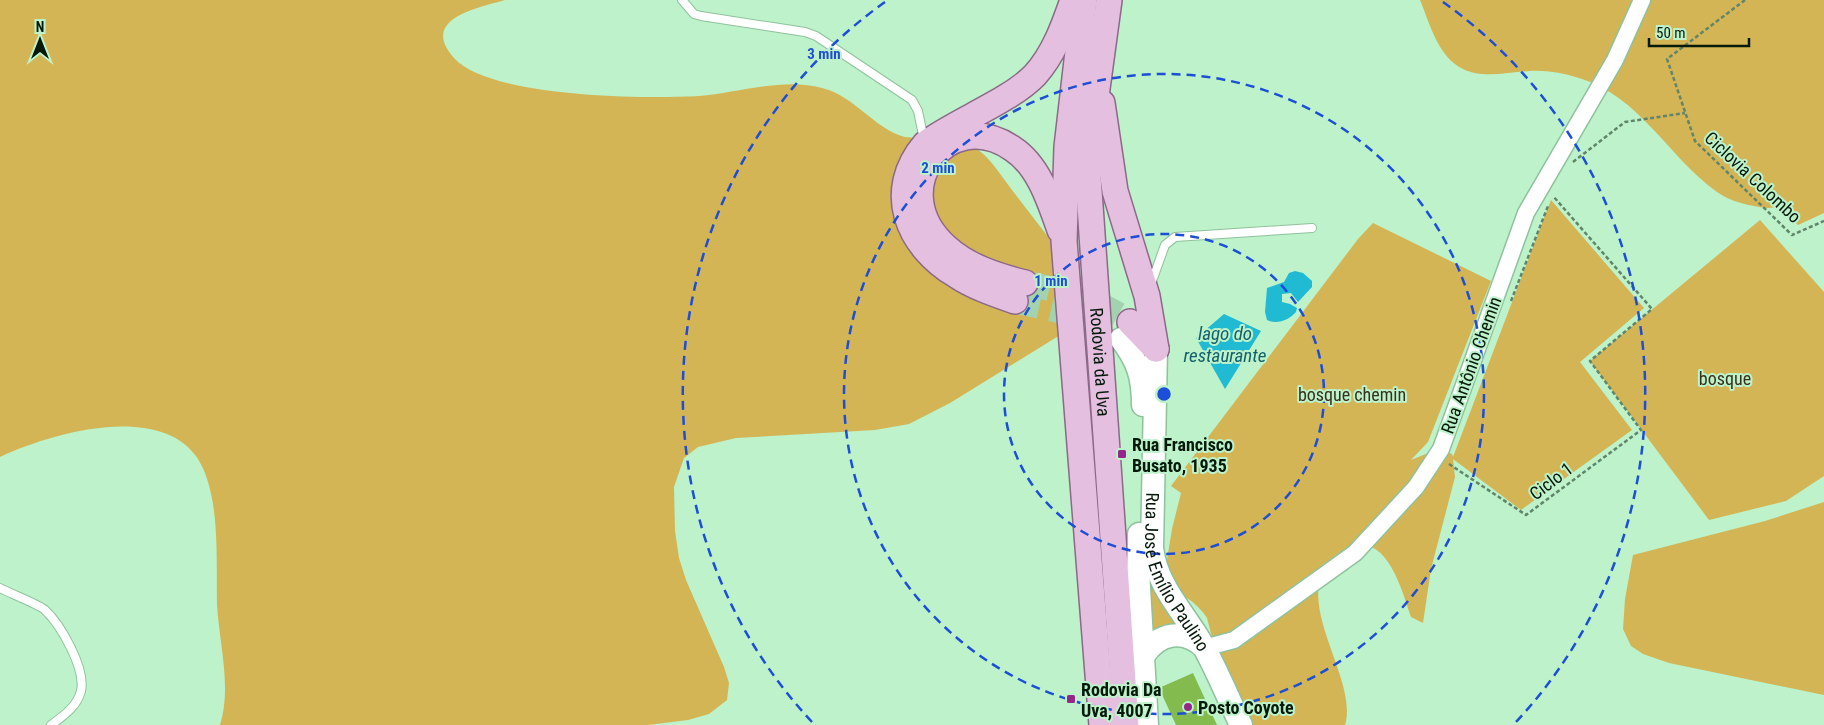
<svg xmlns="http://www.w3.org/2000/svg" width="1824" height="725" font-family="'Roboto Condensed',sans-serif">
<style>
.green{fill:#d3b555}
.water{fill:#20bad3}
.building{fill:#83bb4f}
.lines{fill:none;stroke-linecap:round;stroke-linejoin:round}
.primary-tunnel{stroke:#a2d2ae;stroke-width:25;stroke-dasharray:25 12;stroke-linecap:butt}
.lane-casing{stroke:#8fc29c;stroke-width:10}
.street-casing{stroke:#8fc29c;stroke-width:19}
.secondary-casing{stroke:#8fc29c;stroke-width:25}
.primary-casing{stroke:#8b6987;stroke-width:28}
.path{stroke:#61856a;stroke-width:2.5;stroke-dasharray:4 2.5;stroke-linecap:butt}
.lane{stroke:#fff;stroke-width:8}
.street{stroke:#fff;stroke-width:16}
.secondary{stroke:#fff;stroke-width:22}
.primary{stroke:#e4bfdf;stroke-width:25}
.ring{fill:none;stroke:#1d4ed8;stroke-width:2.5;stroke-dasharray:9 6}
.poi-dot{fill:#94288a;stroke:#bdf2ca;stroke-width:2}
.labels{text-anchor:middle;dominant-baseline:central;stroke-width:4;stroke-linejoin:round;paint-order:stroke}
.street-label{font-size:18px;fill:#061a0c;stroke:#bdf2ca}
.park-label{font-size:18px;fill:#37301a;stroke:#bdf2ca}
.poi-label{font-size:18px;font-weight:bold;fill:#061a0c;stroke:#bdf2ca;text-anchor:start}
.water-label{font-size:19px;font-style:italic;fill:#13606d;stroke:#bdf2ca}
.centre{fill:#1d4ed8;stroke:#bdf2ca;stroke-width:2.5}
.ring-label{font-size:15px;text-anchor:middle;font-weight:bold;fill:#1d4ed8;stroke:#bdf2ca;stroke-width:4;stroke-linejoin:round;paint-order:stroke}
</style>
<rect width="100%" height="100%" fill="#bdf2ca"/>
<path class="green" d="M0 0H505C477 8 419 19 454 58 490 98 647 99 699 96 739 93 783 77 822 88 855 96 874 129 905 137 911 138 917 137 923 137 943 137 960 138 978 150 990 158 1000 174 1009 186 1028 211 1047 235 1066 260 1090 290 1099 306 1065 332L950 403 909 424 875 430 736 438 698 447 684 458 674 487 675 531 679 558 686 580 724 667 729 683 727 700 709 714 688 720 648 725H220C232 687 219 643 217 604 216 562 221 496 198 459 160 401 49 434 0 457Z
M1420 0H1824V213L1798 225C1793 220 1785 210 1778 208 1775 207 1770 208 1767 208 1750 206 1731 202 1717 192 1667 156 1641 97 1579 78 1563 73 1547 70 1530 71 1509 72 1483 79 1463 69 1438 57 1430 24 1420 0Z
M1551 200 1644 308 1580 362 1632 430 1521 510 1453 459 1455 477 1431 569 1423 623 1411 617C1401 588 1385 524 1341 552 1281 591 1360 676 1345 725H1235L1207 618C1197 602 1180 593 1163 584L1172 529 1181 493 1171 486 1358 239 1373 223 1491 281 1428 442 1411 460 1438 449 1452 454 1453 457Z
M1760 220 1824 292V476L1786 501 1709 520 1590 361Z
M1824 502V695L1669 663 1643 654 1631 646 1623 629 1625 599 1633 555 1765 521Z
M1148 577 1182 624 1148 634Z"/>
<path class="water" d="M1295 271 1303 273 1312 281V287L1298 302 1291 293 1282 294V302L1290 304 1297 308 1296 312C1289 320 1277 325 1267 320L1265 312 1267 288 1284 282 1289 273Z
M1224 314 1261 331 1225 389 1196 338Z"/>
<path class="building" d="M1193 673 1217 725H1176L1159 688Z"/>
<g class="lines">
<path class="primary-tunnel" d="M1025 283C1066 292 1094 298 1130 322
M1015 301C1052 309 1090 315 1121 339"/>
<defs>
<path id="lane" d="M682 0 694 14 701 16 805 32 816 36 912 100 918 111 924 140
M1151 284 1165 245 1175 237 1312 228
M0 588C9 593 40 605 45 610 61 625 86 669 81 691 77 707 63 716 51 725"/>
<path id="street" d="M1204 648 1234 640 1355 553 1416 487 1441 449 1526 213 1615 60 1642 0"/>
<g id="secondary">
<path d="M1121 339C1138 361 1143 377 1143 405"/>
<path id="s1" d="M1156 349 1152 548C1157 588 1186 614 1205 649 1218 673 1229 700 1241 725"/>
<path d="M1139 534 1138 571 1147 725"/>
<path d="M1144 655C1159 633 1183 628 1204 647"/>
</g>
<g id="primary">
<path d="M1084 0 1067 147 1064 241 1102 725"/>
<path id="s2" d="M1109 0 1087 162 1126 725"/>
<path d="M1102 103 1115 191 1147 296 1156 349"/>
<path d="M1025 283C997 276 968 267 946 247 883 191 947 103 1013 149 1039 166 1050 202 1060 230"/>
<path d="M1015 301C995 294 974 287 956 275 907 246 885 191 925 144 956 121 1010 101 1035 75 1054 54 1064 26 1073 0"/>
<path d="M1130 322 1156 349"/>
</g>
</defs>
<use href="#lane" class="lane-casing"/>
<use href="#street" class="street-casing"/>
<use href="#secondary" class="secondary-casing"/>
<use href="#primary" class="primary-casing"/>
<path class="path" d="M1745 0 1667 59 1695 141 1792 235 1824 221
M1573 162 1625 122 1685 113
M1511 301 1548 206
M1449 464 1526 515 1641 430 1590 361 1652 309 1553 196"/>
<use href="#lane" class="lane"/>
<use href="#street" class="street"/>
<use href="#secondary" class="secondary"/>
<use href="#primary" class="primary"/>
</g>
<g class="ring">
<circle cx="1164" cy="394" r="160"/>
<circle cx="1164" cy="394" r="320"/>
<path d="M812 722A481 481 0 0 1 885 2M1443 2A481 481 0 0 1 1516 722"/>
</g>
<g class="poi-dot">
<rect x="1117" y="449" width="10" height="10" rx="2.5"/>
<rect x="1066" y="694" width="10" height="10" rx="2.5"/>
<circle cx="1188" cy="707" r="5"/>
</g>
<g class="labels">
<g class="street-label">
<text transform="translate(1753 177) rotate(43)">Ciclovia Colombo</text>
<text stroke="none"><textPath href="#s2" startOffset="364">Rodovia da Uva</textPath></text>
<text transform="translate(1471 365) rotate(-70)">Rua Antônio Chemin</text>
<text transform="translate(1551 481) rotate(-37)">Ciclo 1</text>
<text stroke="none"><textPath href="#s1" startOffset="229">Rua José Emílio Paulino</textPath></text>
</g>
<g class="park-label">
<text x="1725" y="378">bosque</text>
<text x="1352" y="394">bosque chemin</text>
</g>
<g class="poi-label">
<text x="1132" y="444">Rua Francisco<tspan x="1132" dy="21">Busato, 1935</tspan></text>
<text x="1081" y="689">Rodovia Da<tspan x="1081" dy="21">Uva, 4007</tspan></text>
<text x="1198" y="707">Posto Coyote</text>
</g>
<g class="water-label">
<text x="1225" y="333">lago do<tspan x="1225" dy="22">restaurante</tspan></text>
</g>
</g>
<circle cx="1164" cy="394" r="8" class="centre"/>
<g class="ring-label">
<text x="824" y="59">3 min</text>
<text x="938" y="173">2 min</text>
<text x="1051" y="286">1 min</text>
</g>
<g transform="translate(40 40)" stroke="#bdf2ca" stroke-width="4" paint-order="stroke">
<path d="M0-4L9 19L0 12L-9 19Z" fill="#061a0c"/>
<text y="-8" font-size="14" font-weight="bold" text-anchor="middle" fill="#061a0c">N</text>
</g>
<path d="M1649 38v8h100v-8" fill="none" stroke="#061a0c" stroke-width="2.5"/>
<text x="1656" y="38" font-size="15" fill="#061a0c" stroke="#bdf2ca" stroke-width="4" paint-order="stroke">50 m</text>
</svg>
